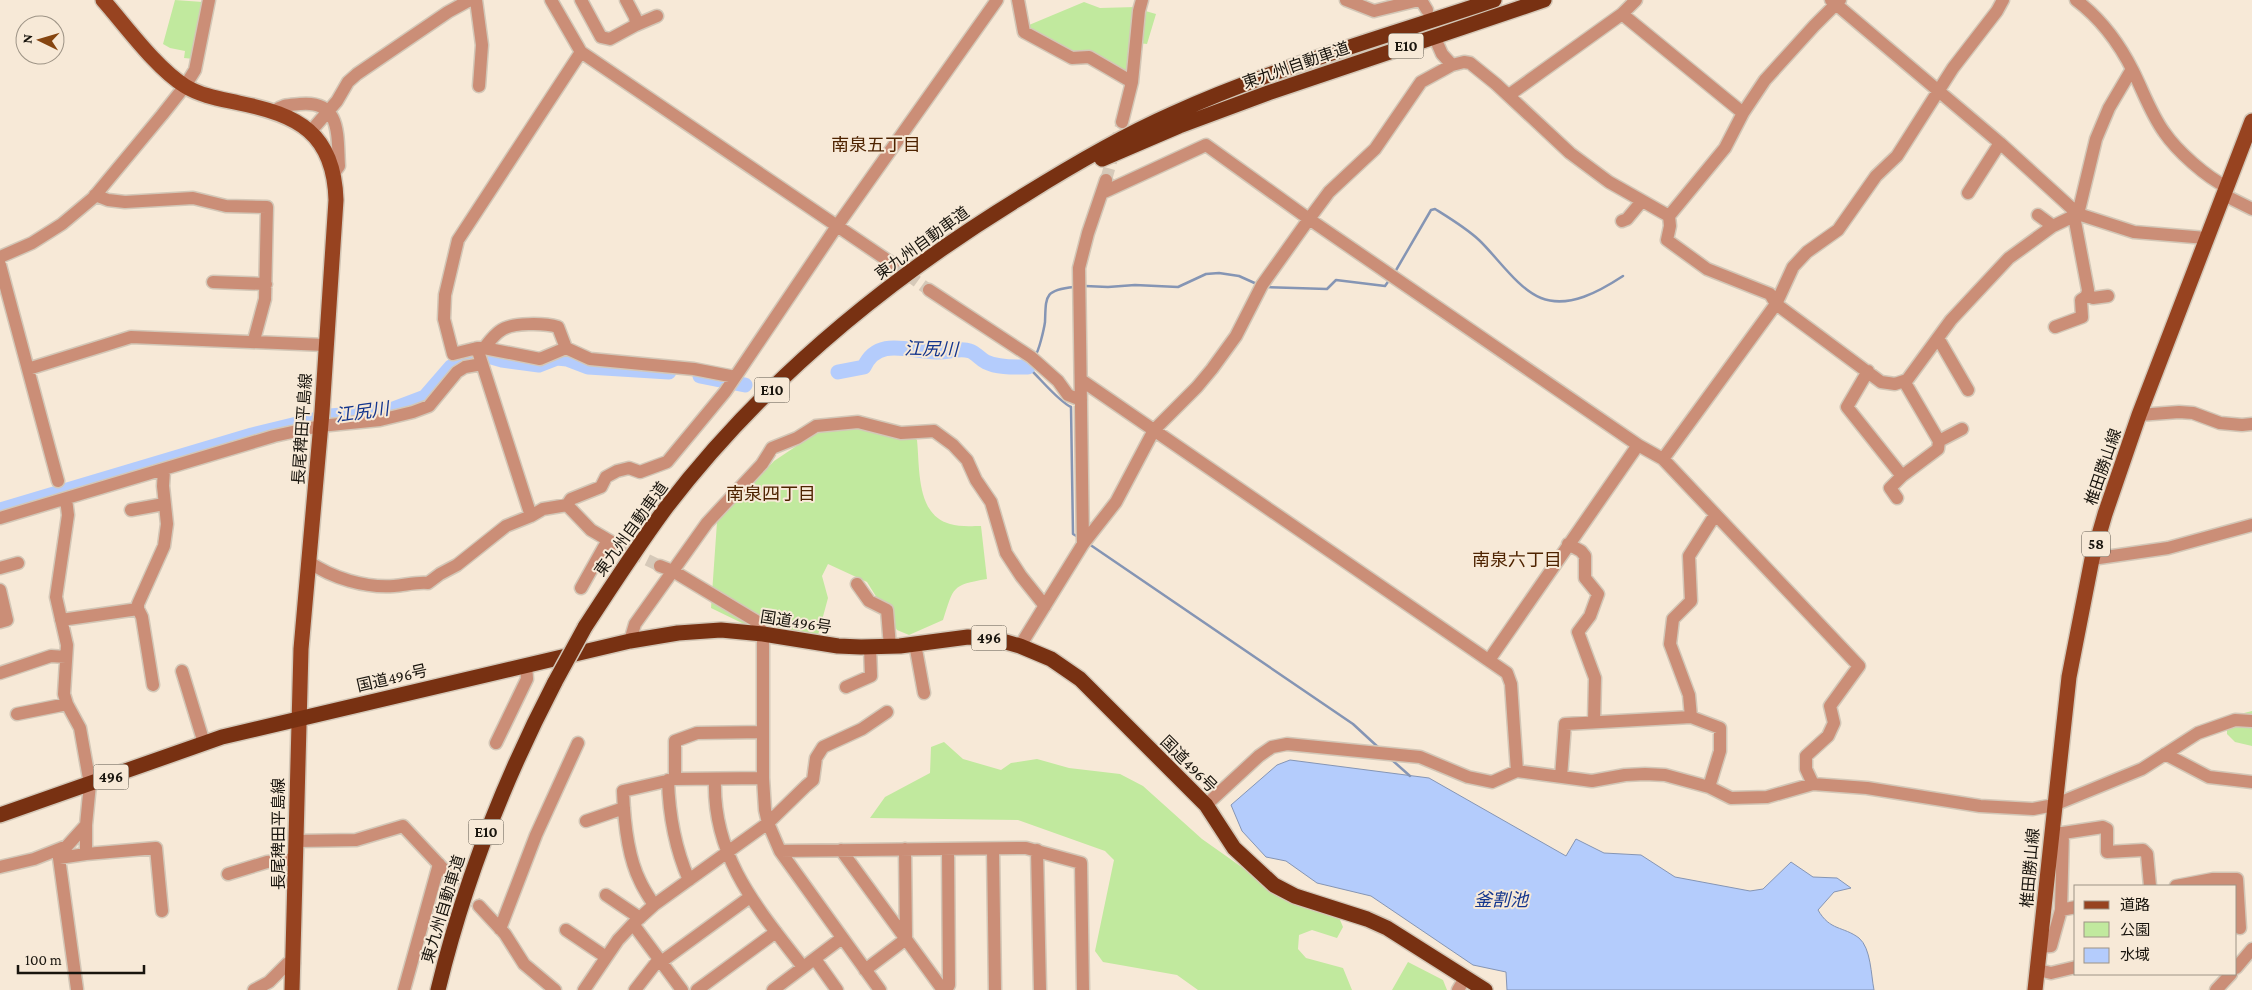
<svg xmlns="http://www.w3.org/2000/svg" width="2252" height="990" font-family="'Crimson Pro','Noto Sans JP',serif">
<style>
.green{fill:#c1e99e}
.water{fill:#b4ccfc;stroke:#8595b4}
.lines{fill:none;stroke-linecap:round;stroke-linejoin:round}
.stream{stroke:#8595b4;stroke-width:2.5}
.river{stroke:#b4ccfc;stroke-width:15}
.minor-tunnel{stroke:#d6c9b9;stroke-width:12;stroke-dasharray:12 6;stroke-linecap:butt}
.minor-casing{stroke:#d3c7b7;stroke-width:15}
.major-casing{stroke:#d3c7b7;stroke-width:18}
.highway-casing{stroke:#d3c7b7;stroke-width:18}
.minor{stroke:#cb8e77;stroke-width:12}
.major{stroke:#974320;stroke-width:15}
.highway{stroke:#783112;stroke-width:15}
.highway-bridge-casing{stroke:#d3c7b7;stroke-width:18;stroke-linecap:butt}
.highway-bridge{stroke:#783112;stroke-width:15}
.labels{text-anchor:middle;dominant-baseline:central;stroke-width:4;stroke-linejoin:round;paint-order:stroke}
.shield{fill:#f7e9d7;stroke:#5b544a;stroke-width:1}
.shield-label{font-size:15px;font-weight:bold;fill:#18140d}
.street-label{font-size:16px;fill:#18140d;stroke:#f7e9d7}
.neighbourhood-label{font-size:18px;fill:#4e2300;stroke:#f7e9d7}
.water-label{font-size:18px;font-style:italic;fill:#13358d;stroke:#f7e9d7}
</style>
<rect width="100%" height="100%" fill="#f7e9d7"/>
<path class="green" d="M175 0 203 2 194 59 184 58 185 51 170 48 163 44Z
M1084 2 1100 8 1136 7 1130 75 1073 53 1030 31 1029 25Z
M1142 10 1156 14 1147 44 1138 43Z
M855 426 906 432 917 440C920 468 916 515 950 524 959 527 972 526 981 526L987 579C951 585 954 587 943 620L909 635 897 630 867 582 828 564 822 576 828 598 818 635 746 625 711 608 717 522 774 461 816 433Z
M2252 711V746L2235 742 2227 734V721L2240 714Z
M944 742 963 759 1001 770 1011 763 1037 759 1069 768 1120 774 1143 786 1202 839 1277 892 1312 909 1338 915 1343 927 1337 938 1312 930 1299 935 1298 949 1306 958 1343 968 1352 990H1198L1177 975 1103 962 1095 951 1114 860 1105 851 1018 820 870 818 885 797 930 773 931 747Z
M1408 962 1443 980 1447 990H1392Z"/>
<path class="water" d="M1290 760 1429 778 1566 856 1576 839 1604 853 1641 855 1675 877 1750 891 1763 889 1791 862 1813 877 1837 878 1851 888 1834 892 1818 910C1830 931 1843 926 1859 938 1871 948 1871 975 1874 990H1507L1506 972 1473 965 1371 896 1317 883 1286 861 1266 857 1242 831 1231 805 1277 765Z"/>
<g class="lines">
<path class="stream" d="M1395 272 1431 210 1435 209C1451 219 1466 228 1479 240 1497 257 1518 289 1541 298 1569 309 1600 291 1623 276
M1085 286 1108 287 1135 285 1178 287 1206 274 1219 273 1239 276 1259 285
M1266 287 1327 289 1336 280 1385 286 1390 279
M1035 356C1039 351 1044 329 1045 322 1046 296 1044 290 1074 287
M1031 363 1028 367C1040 378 1058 401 1071 407L1073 534 1078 537
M1089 544 1353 724 1379 748
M1392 760 1410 776"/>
<path class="river" d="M838 372 864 367C878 336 910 352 936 352 948 353 959 347 970 351 976 353 980 359 986 362 998 368 1015 367 1028 367
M700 376 745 385
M0 510 252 435 330 416 388 411 425 397 451 367 472 358 488 356 502 360 539 365 557 358 567 359 588 367 669 372"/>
<path class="minor-tunnel" d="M1106 180 1122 122
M893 264 929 290
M615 544 660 566
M450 876 479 906"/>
<defs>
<path id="minor" d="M476 0 482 45 479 86
M551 0 581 52 893 264
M581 0 601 37 610 39 636 25 635 17 626 0
M1018 0 1024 32 1072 58 1089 57 1132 82
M1346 0 1374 11 1419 0
M1421 0 1427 10
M1831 0 2000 143 2078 214 2134 232 2206 238
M1840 0 1814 26 1765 80 1743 113 1725 148 1669 216 1670 226 1667 240 1707 269 1770 294 1776 304 1881 382 1895 384 1907 380 1951 320 2009 258 2053 226 2078 214 2096 139 2109 108 2132 69
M2076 0C2100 18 2120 45 2133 71 2143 91 2151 114 2164 132 2177 151 2206 177 2227 187
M1622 14 1743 113
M636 25 657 16
M1438 45 1442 54 1452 65
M581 52 458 240 445 295 444 319 453 354 477 348 531 516 543 509 567 505 591 530 615 544
M1509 95 1622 14 1636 0
M275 111C283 104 290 105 300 104 342 100 337 136 339 166L334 173
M1122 122 1132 82 1139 11 1142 0
M311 131 337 101 348 82 357 74 448 12 470 0
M1102 193 1206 145 1309 219 1638 445 1663 459 1859 666 1830 706 1834 723 1828 736 1806 756V769L1813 784
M1968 193 2000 143
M95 195 108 200 125 202 193 198 226 206 267 207 265 299 254 340
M2224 195 2252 209
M2038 215 2053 226
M1622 221 1627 219 1642 201
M0 257 32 243 62 224 93 198 162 115 185 86 195 70 209 0
M0 265 58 481
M213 282 266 284
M929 290 1031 357 1058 381 1068 395 1081 400
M2087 294 2093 298 2108 296
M2055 327 2082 317 2081 300 2087 296 2088 290 2074 216
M1938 338 1968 390
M477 348H484C489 342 494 335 500 331 511 322 545 323 558 327L566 348 590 359 694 369 735 377
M484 348 540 359 566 348
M28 369 131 337 325 345
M1868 371 1847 407 1902 476 1938 449 1939 441 1962 429
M1081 380 1507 673 1511 684 1517 771
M1904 381 1939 441
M2139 415 2179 412 2193 413 2220 423 2242 425 2252 424
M1663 459 1776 304 1793 267 1807 252 1838 230 1876 176 1897 156 1953 68 1997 11 2003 0
M1897 498 1890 488 1902 476
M567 505 571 499 601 487 606 477 617 471 629 468 640 472 667 462 725 392 837 226 997 0
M131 510 164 504
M0 518 274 436 320 426 380 420 413 412 429 406 457 372 465 367 482 364
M1083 544 1079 268 1088 233 1106 180
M1568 544 1581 551 1585 556V578L1598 594 1590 616 1578 632 1595 678 1594 722
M2092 559 2168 548 2252 525
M309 562C332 578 365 588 394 586 406 585 416 582 428 583L440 574 457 565 506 526 531 516
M660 566 673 571 756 621 763 634V778L765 810 768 823 780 851 880 990
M0 568 18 563
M857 584 869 601 887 610 890 647
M581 588 608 540
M0 590 7 620 0 622
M138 609 142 617 153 685
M61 620 138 609V604L164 546 167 524 163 486 164 470
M630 641 635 624 707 523 762 464 772 448 797 438 816 426 858 422 901 433 934 431 953 445 967 460 976 480 991 502 1006 553 1021 576 1045 606
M915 644 924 693
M1020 646 1083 544 1116 502 1154 430 1197 387 1212 369 1236 336 1262 285 1309 219 1329 192 1375 149 1421 82 1452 65 1464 62 1470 63 1496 84 1570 153 1609 182 1669 216
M1489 660 1638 445
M182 671 204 743
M0 673 51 656 66 657
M846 687 871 676 870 647
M17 714 67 704
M1691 717 1689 695 1670 644 1673 619 1691 601 1689 556 1715 515
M496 743 527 679 526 665
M2165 754 2209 777 2252 782
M1561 777 1565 724 1691 717 1720 728V751L1709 787
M675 779V741L697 733 763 732
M715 779C712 857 758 909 803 967
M668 780C669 816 675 848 689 880
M1206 805 1259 756 1272 747 1287 744 1420 757 1468 777 1492 782 1517 771 1592 781 1625 775 1645 774 1665 775 1709 787 1731 798 1767 797 1813 784 1867 788 1980 806 2033 809 2054 805 2142 769 2198 733 2235 720 2252 721
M586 821 624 808
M2063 833 2103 827 2107 829V852L2143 850 2147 854 2150 886
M297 841 356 840 403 826 450 876
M905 849 906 939
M993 849 995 990
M841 850 943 990
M1037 850 1040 990
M780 851 1026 848 1081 863 1083 990
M86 854 156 848 162 911
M0 867 34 859 67 846 86 825 90 784 80 728 67 704 64 694 67 645 56 597 68 515 66 499
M228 874 267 862 296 859
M2176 886 2213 879H2237L2240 928
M606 895 640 918
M654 905C649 897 644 890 640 881 627 855 624 820 623 791L675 779 763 778
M479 906 505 934 524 964 555 990
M2061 910 2076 907
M633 924 682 990
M500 929 536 835 578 743
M566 930 606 957
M2040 947 2051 946 2061 910 2063 833H2055
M815 959 837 990
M2236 968 2252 949
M865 970 906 939
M2038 970 2051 973 2076 967
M77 989 59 858 86 854V825
M254 990 269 982 288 963H294
M404 990 439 864
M584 990 618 940 633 924 654 905 768 823 806 786 813 780 816 758 823 747 862 729 887 712
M635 990 656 963 661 962 750 897
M697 990 776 932
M773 990 842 938
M946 990 949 985 948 849
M1458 990 1465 978
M2216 990 2231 974"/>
<path id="major" d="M103 0C126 26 156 68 185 86 201 96 221 99 239 103 298 115 334 133 336 200L322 412 301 649 292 990
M2035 990 2069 677 2092 559 2105 514 2139 415 2252 121"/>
<path id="highway" d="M1102 159 1179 126 1268 93 1544 0
M585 627C611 587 637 547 665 509 762 382 887 279 1023 196 1071 166 1120 137 1172 114 1276 67 1387 36 1494 0
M0 815 222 737 630 641 678 633 721 630 763 634 838 646 861 647 900 646 968 637 999 640 1020 646 1051 659 1080 679 1206 805 1234 848 1274 885 1295 896 1367 919 1387 928 1485 990
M438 990C464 882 504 780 555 682"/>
</defs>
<use href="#minor" class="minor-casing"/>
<use href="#major" class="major-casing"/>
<use href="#highway" class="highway-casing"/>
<use href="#minor" class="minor"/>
<use href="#major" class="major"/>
<use href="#highway" class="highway"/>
<defs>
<path id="highway-bridge" d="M555 682 585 627"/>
</defs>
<use href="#highway-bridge" class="highway-bridge-casing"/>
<use href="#highway-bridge" class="highway-bridge"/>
</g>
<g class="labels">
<g class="shield">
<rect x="1388.5" y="33.5" width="35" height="25" rx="4"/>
<rect x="754.5" y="377.5" width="35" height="25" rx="4"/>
<rect x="2082" y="531.5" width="28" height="25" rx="4"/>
<rect x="971.5" y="625.5" width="35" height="25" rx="4"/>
<rect x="93.5" y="764.5" width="35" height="25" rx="4"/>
<rect x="468.5" y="819.5" width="35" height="25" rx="4"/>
</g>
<g class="shield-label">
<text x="1406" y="46">E10</text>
<text x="772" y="390">E10</text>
<text x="2096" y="544">58</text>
<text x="989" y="638">496</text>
<text x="111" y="777">496</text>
<text x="486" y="832">E10</text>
</g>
<g class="street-label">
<text transform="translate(1296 65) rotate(-19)">東九州自動車道</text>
<text transform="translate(922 243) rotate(-36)">東九州自動車道</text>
<text transform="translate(302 429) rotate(-86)">長尾稗田平島線</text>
<text transform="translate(2103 467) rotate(-71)">椎田勝山線</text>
<text transform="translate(631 529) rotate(-54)">東九州自動車道</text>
<text transform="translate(796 622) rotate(9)">国道496号</text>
<text transform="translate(392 678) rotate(-13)">国道496号</text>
<text transform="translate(1189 764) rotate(45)">国道496号</text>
<text transform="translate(278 834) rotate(-90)">長尾稗田平島線</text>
<text transform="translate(2030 868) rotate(-85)">椎田勝山線</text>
<text transform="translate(443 909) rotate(-73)">東九州自動車道</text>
</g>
<g class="neighbourhood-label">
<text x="876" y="145">南泉五丁目</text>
<text x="771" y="494">南泉四丁目</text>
<text x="1517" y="560">南泉六丁目</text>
</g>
<g class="water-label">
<text transform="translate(931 349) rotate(1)">江尻川</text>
<text transform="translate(362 412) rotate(-8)">江尻川</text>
<text x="1501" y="900">釜割池</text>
</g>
</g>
<rect x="2074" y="885" width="162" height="90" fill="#f7e9d7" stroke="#9e9486"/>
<rect x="2084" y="901" width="25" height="8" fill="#974320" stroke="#9e9486"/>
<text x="2120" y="910" font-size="15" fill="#18140d">道路</text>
<rect x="2084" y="922" width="25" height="15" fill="#c1e99e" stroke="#9e9486"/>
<text x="2120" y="935" font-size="15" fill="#18140d">公園</text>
<rect x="2084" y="948" width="25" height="15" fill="#b4ccfc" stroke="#9e9486"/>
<text x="2120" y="960" font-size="15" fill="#18140d">水域</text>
<g transform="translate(40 40) rotate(275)"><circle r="24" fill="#f7e9d7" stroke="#9e9486"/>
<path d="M0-4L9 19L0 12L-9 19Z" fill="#864510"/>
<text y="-8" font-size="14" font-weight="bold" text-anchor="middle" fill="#18140d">N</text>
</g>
<path d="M18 965v8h126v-8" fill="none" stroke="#18140d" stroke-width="2.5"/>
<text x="25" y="965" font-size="15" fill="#18140d" stroke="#f7e9d7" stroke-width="4" paint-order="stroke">100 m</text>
</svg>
